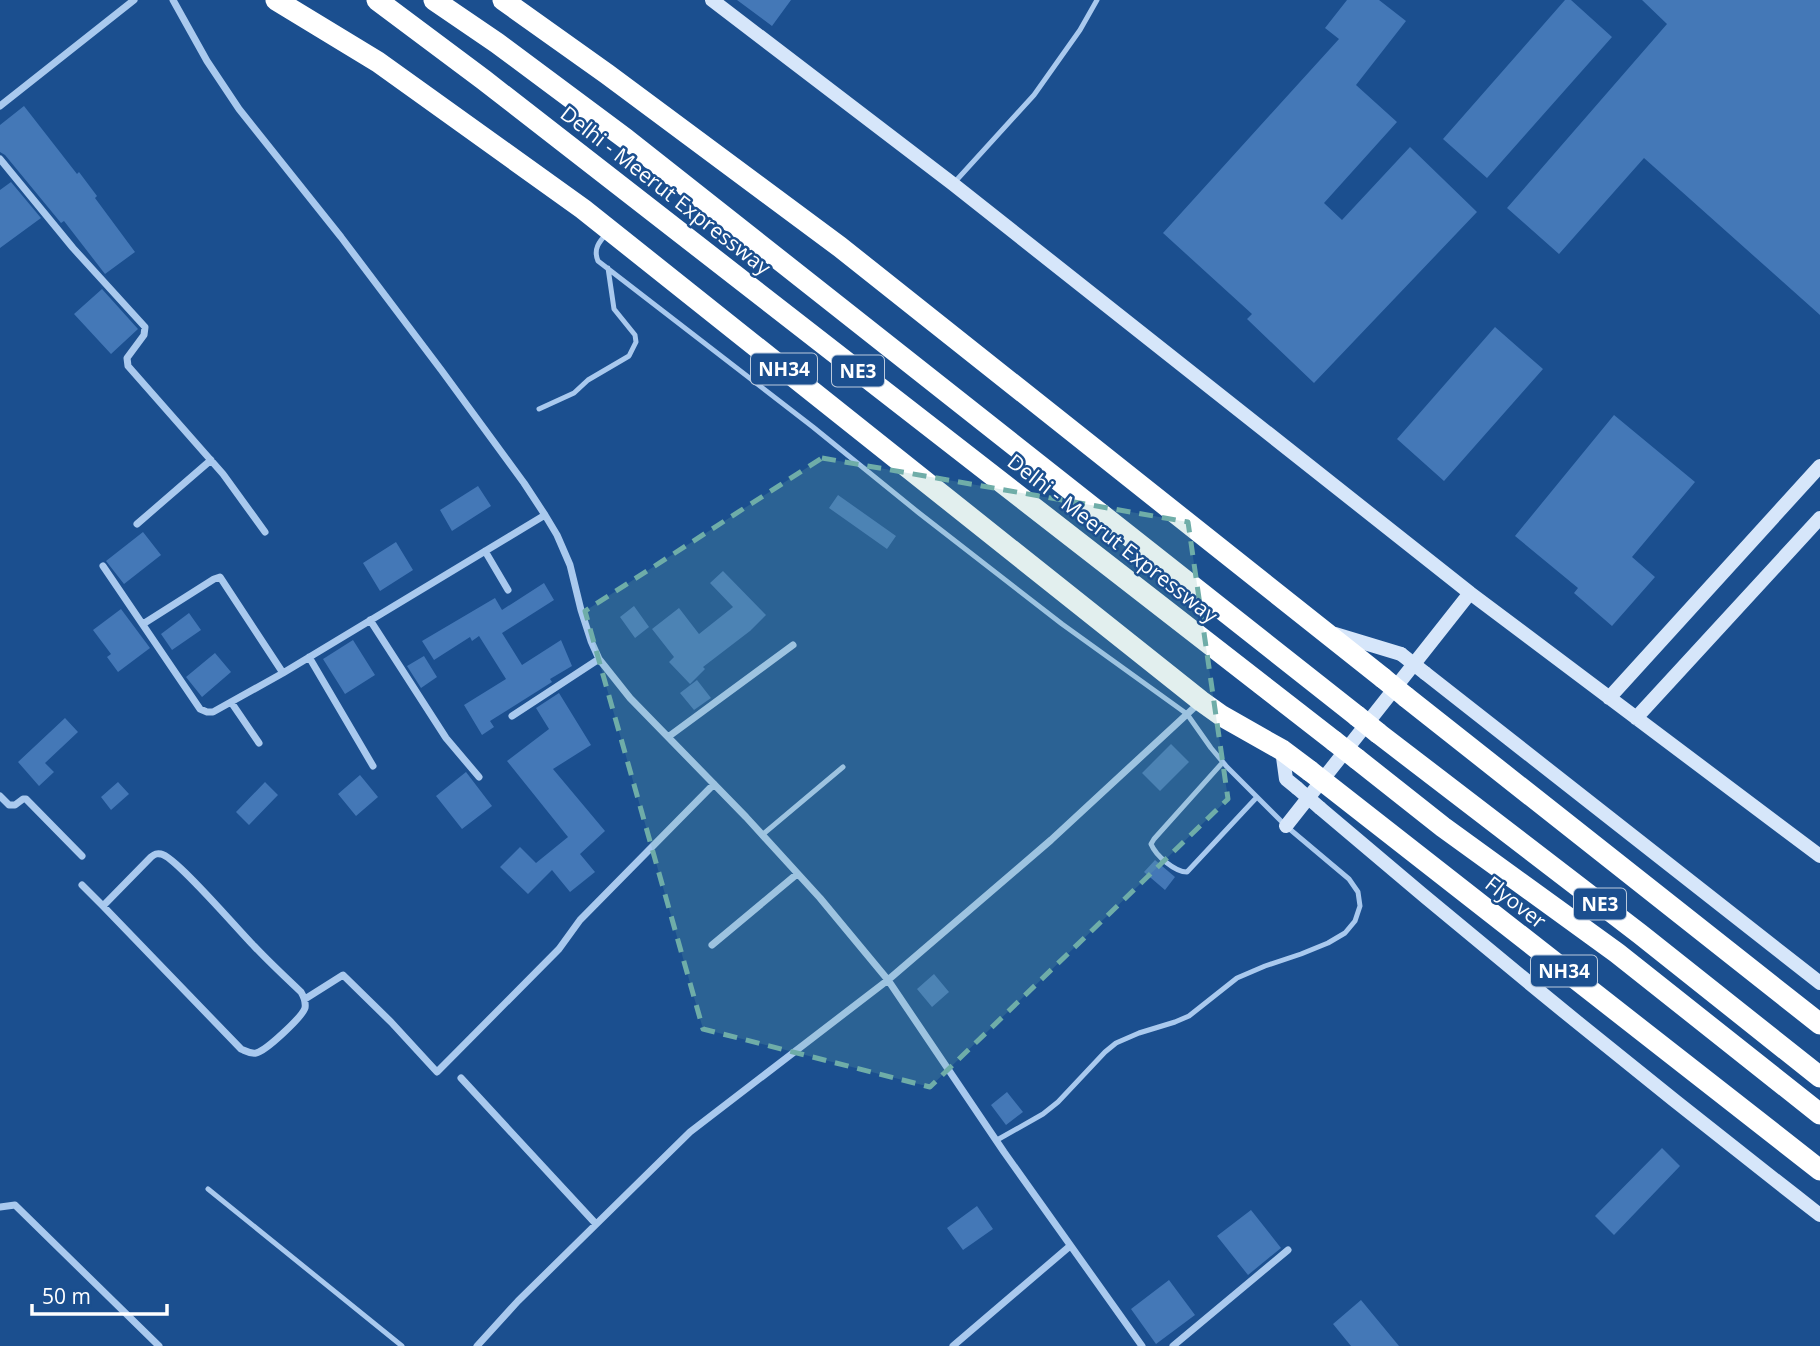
<svg xmlns="http://www.w3.org/2000/svg" width="1820" height="1346" font-family="'Open Sans',sans-serif">
<style>
.building{fill:#4478b7}
.lines{fill:none;stroke-linecap:round;stroke-linejoin:round}
.lane{stroke:#a9c9ee;stroke-width:5}
.street{stroke:#a9c9ee;stroke-width:7}
.secondary{stroke:#d6e6fa;stroke-width:14}
.highway{stroke:#fff;stroke-width:21}
.secondary-bridge{stroke:#d6e6fa;stroke-width:14}
.highway-bridge{stroke:#fff;stroke-width:21}
.marked{fill:#6fada8;fill-opacity:0.2;stroke:#6fada8;stroke-width:5;stroke-dasharray:14 9;stroke-linejoin:round}
.labels{text-anchor:middle;dominant-baseline:central;stroke-width:5;stroke-linejoin:round;paint-order:stroke}
.shield{fill:#1b4f8f;stroke:#bbcadd;stroke-width:2}
.shield-label{font-size:19px;font-weight:bold;fill:#fff}
.street-label{font-size:21px;fill:#fff;stroke:#1b4f8f}
</style>
<rect width="100%" height="100%" fill="#1b4f8f"/>
<path class="building" d="M737 0H791L772 26Z
M1347 0H1379L1406 21 1356 85 1397 122 1324 203 1342 220 1410 147 1477 212 1314 383 1247 319 1252 314 1163 233 1339 39 1325 28Z
M1565 0H1571L1612 37 1487 178 1443 139Z
M1642 0H1820V315L1644 158 1559 254 1507 208 1667 24Z
M24 106 77 174 79 172 97 196 95 198 135 252 105 274 64 221 61 223 5 155 0 152V125Z
M11 182 41 218 0 248V190Z
M102 289 138 329 111 354 74 314Z
M1495 327 1543 369 1444 481 1397 439Z
M1614 415 1695 482 1632 557 1655 577 1612 626 1574 593 1578 588 1515 536Z
M478 486 491 506 452 531 440 510Z
M838 495 896 536 887 549 829 508Z
M143 532 161 555 124 584 106 561Z
M396 542 413 570 380 591 363 563Z
M723 571 766 615 750 631 703 667 705 669 690 684 669 662 674 657 652 629 679 608 699 634 733 607 710 583Z
M544 583 554 600 502 633 522 665 561 640 572 666 550 679 552 682 490 721 494 727 482 735 464 705 506 679 479 636 472 641 470 637 434 660 422 641 495 598 502 610Z
M634 606 649 627 635 638 620 617Z
M121 609 150 648 118 672 107 657 111 654 93 630Z
M189 613 201 630 172 650 161 634Z
M353 640 375 675 345 694 323 659Z
M215 653 231 672 202 697 186 677Z
M424 656 437 677 421 688 407 666Z
M697 680 711 698 694 710 680 693Z
M559 693 591 745 553 769 605 831 580 854 595 872 570 892 552 870 528 894 500 867 520 847 536 863 568 837 507 761 549 729 536 708Z
M65 718 78 732 45 763 54 772 39 786 18 762Z
M1171 744 1189 762 1160 791 1142 773Z
M466 772 492 806 462 829 436 796Z
M360 775 378 797 356 816 338 794Z
M118 782 129 794 111 810 101 797Z
M265 782 278 795 249 825 236 812Z
M1155 860 1175 877 1165 890 1144 872Z
M934 974 949 992 932 1007 917 989Z
M1007 1092 1023 1112 1006 1125 991 1105Z
M1662 1148 1680 1166 1614 1235 1595 1216Z
M977 1206 993 1229 963 1250 947 1228Z
M1251 1210 1281 1248 1248 1275 1217 1236Z
M1169 1280 1195 1315 1156 1344 1131 1309Z
M1361 1300 1399 1346H1351L1333 1324Z"/>
<g class="lines">
<path class="lane" d="M953 184 1034 95 1080 30 1097 0
M607 233C599 242 593 249 598 261L813 427 919 513 1062 624 1187 714 1211 748 1227 767 1286 826 1349 879 1358 892 1360 906 1355 921 1345 933 1328 943 1301 954 1265 966 1237 978 1189 1016 1175 1022 1139 1033 1116 1043 1105 1052 1058 1102 1043 1114 997 1140
M539 409 574 393 588 380 629 356 636 342 635 335 614 309 608 268
M1223 762 1154 839 1151 844C1156 856 1175 872 1187 872L1257 797
M762 835 843 767
M208 1189 402 1346"/>
<path class="street" d="M173 0 207 61 239 109 341 237 442 371 524 483 545 515 557 535 570 565 581 610 591 641 599 659 630 698 746 817 820 898 888 980 1004 1152 1142 1346
M0 106 134 0
M0 159 73 248 145 327 144 335 127 358 128 366 223 474 265 532
M137 524 211 460
M485 551 508 590
M103 566 200 709 207 712H213L283 673
M370 620 446 738 479 777
M143 624 214 579 220 577 283 673 545 515
M309 657 373 766
M231 702 259 743
M512 716 599 659
M668 737 793 645
M0 796 9 805H15L23 799H26L82 856
M82 885 103 906 241 1049C246 1051 250 1054 256 1053 266 1051 302 1017 305 1008 306 1002 304 997 301 992 285 977 269 962 254 946 239 931 175 856 161 854 157 853 155 854 151 857L103 906
M712 945 797 874
M305 999 343 975 391 1022 437 1072 559 949 580 920 714 784
M461 1078 596 1224
M0 1207 15 1205 159 1346
M477 1346 518 1301 690 1132 888 980 1051 840 1198 704
M953 1346 1070 1246
M1173 1346 1288 1250"/>
<path class="secondary" d="M712 0 953 184 1470 593 1820 856
M1335 634 1401 654
M1425 673 1820 983
M1609 698 1820 466
M1636 718 1820 518
M1282 750 1286 779 1297 788
M1320 808C1483 947 1650 1083 1820 1215
M1286 826 1470 593"/>
<path class="highway" d="M276 0 378 62 583 209 1201 701 1222 716 1282 750 1310 771
M377 0 484 80 1334 741
M434 0 497 43 626 139 1357 716
M503 0 607 74 840 247 1383 678
M1406 697 1820 1024
M1378 733 1640 934 1820 1077
M1357 759 1443 827 1617 953 1820 1114"/>
<path class="secondary-bridge" d="M1401 654 1425 673
M1297 788 1320 808"/>
<path class="highway-bridge" d="M1383 678 1406 697
M1357 716 1378 733
M1334 741 1357 759
M1310 771 1820 1170"/>
</g>
<path class="marked" d="M822 458 1188 522 1228 799 930 1087 703 1029 585 611Z"/>
<g class="labels">
<g class="shield">
<rect x="751" y="353.5" width="66" height="31" rx="5"/>
<rect x="832" y="355.5" width="52" height="31" rx="5"/>
<rect x="1574" y="888.5" width="52" height="31" rx="5"/>
<rect x="1531" y="955.5" width="66" height="31" rx="5"/>
</g>
<g class="shield-label">
<text x="784" y="369">NH34</text>
<text x="858" y="371">NE3</text>
<text x="1600" y="904">NE3</text>
<text x="1564" y="971">NH34</text>
</g>
<g class="street-label">
<text transform="translate(666 190) rotate(38)">Delhi - Meerut Expressway</text>
<text transform="translate(1113 538) rotate(38)">Delhi - Meerut Expressway</text>
<text transform="translate(1516 902) rotate(38)">Flyover</text>
</g>
</g>
<path d="M32 1304v10h135v-10" fill="none" stroke="#ffffff" stroke-width="3.5"/>
<text x="42" y="1304" font-size="21" fill="#ffffff" stroke="#1b4f8f" stroke-width="5" paint-order="stroke">50 m</text>
</svg>
